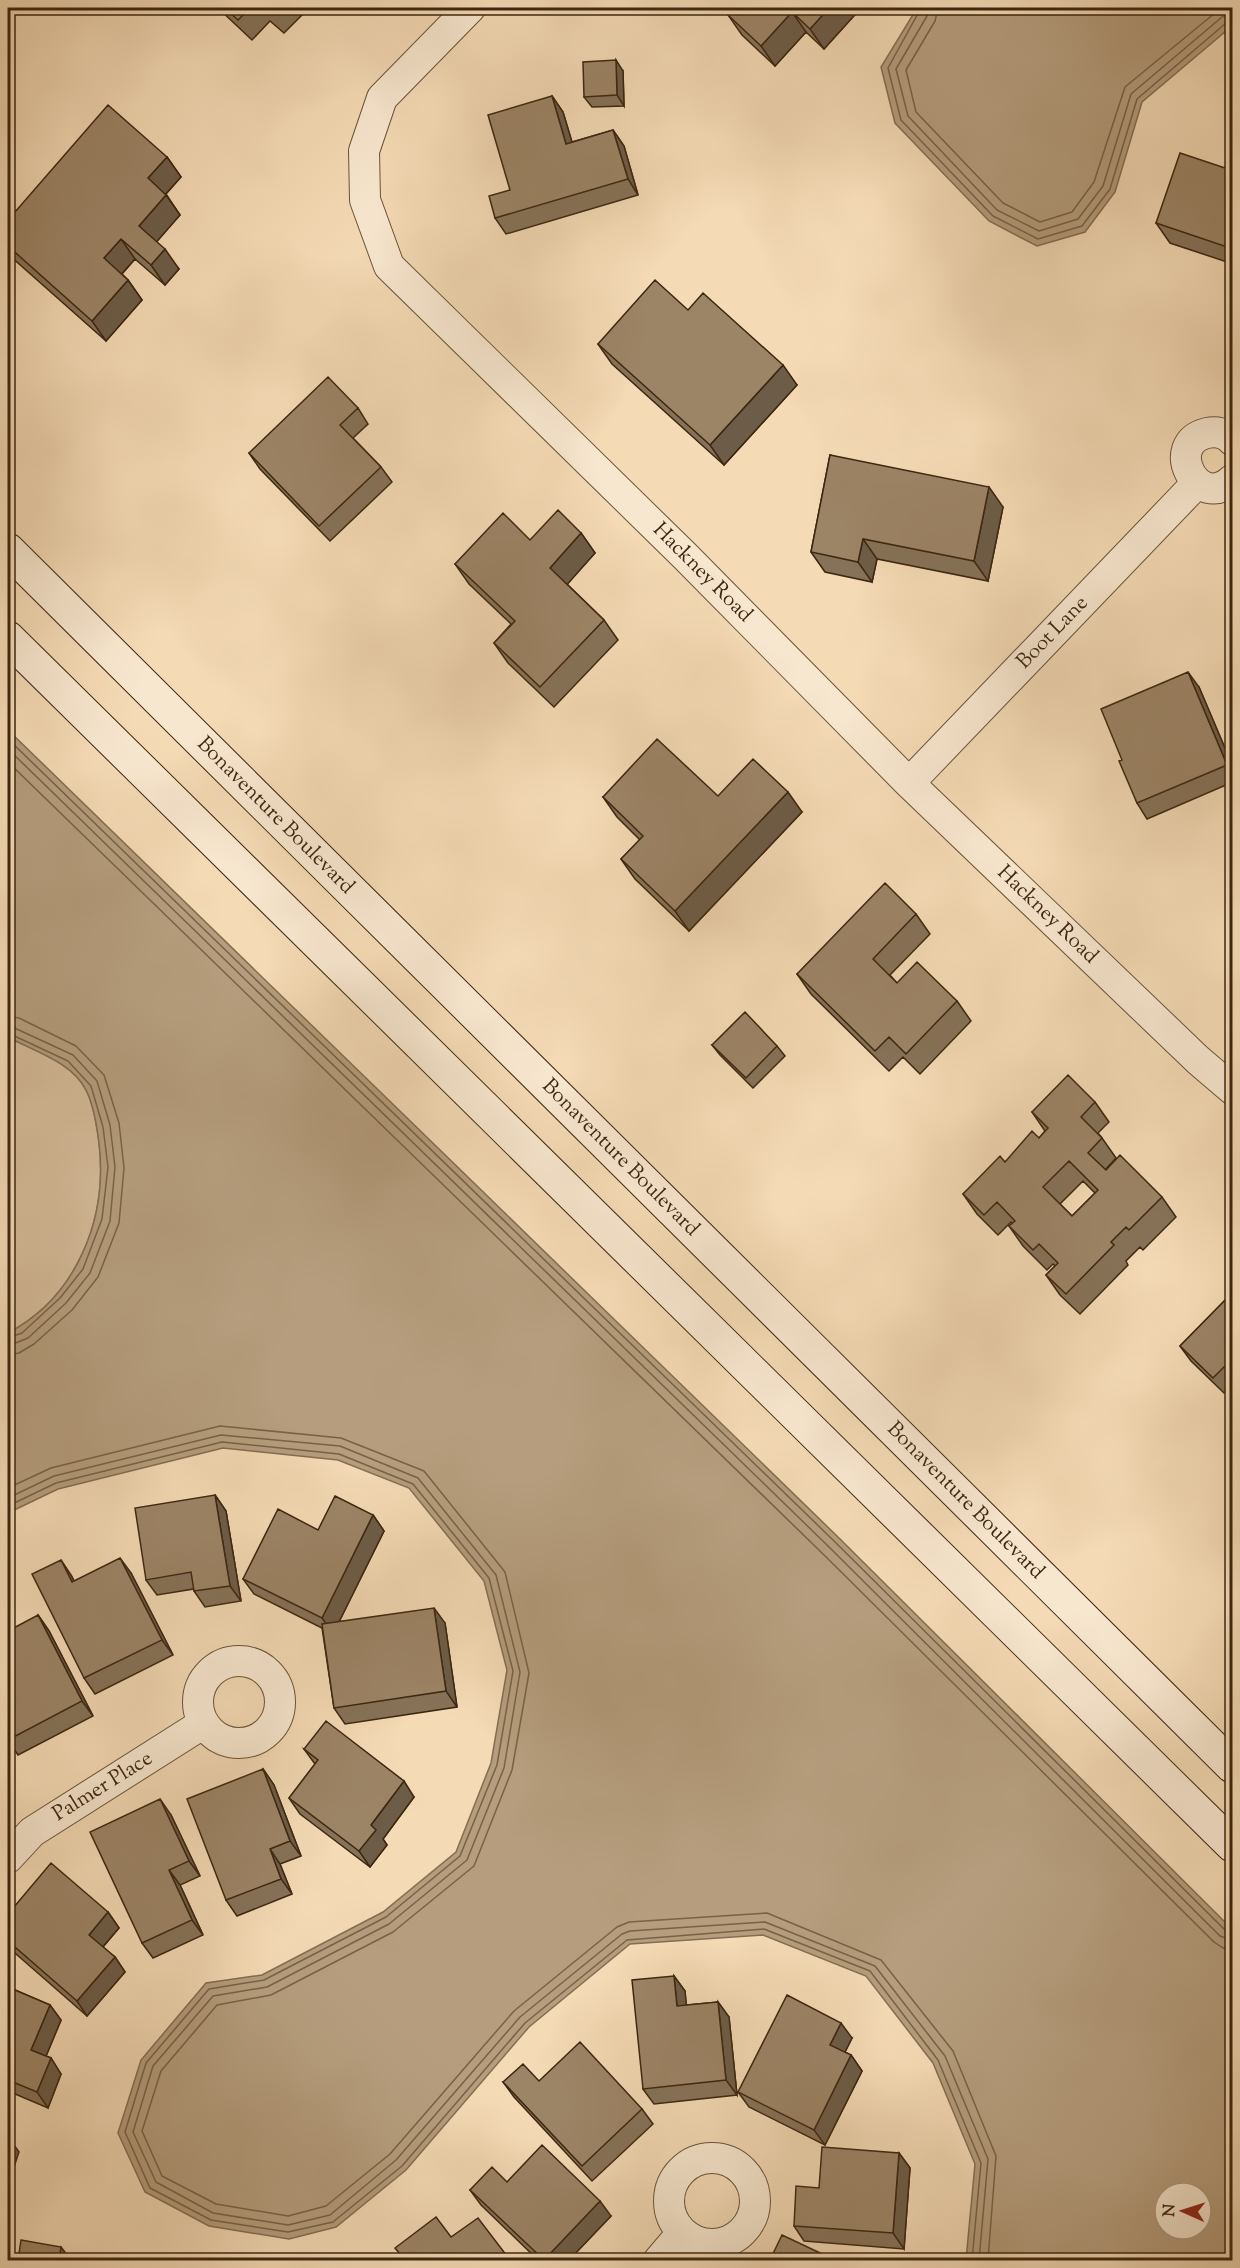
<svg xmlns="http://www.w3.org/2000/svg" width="1240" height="2268" font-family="'Sorts Mill Goudy',serif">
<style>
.green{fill:#d5bb99;stroke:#887054;stroke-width:1.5}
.water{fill:#b59d7d;stroke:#856d51;stroke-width:1.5;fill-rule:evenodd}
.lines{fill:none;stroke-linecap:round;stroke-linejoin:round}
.shore{stroke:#786246;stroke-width:1.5}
.minor-casing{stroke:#6a5339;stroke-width:32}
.secondary-casing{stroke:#3c2610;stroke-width:35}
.minor{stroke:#f8e7cf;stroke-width:30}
.secondary{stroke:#f8e7cf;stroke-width:33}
.wall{fill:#867258;stroke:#3c2610;stroke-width:1.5;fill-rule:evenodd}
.shaded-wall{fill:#6d5c47;stroke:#3c2610;stroke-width:1.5}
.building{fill:#9c8466;stroke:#3c2610;stroke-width:1.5;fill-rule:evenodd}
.labels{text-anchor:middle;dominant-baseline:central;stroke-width:4.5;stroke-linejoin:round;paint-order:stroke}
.street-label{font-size:21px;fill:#3c2610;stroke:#f8e7cf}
</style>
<rect width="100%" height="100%" fill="#f4dab5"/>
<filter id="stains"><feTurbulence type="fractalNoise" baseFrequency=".00333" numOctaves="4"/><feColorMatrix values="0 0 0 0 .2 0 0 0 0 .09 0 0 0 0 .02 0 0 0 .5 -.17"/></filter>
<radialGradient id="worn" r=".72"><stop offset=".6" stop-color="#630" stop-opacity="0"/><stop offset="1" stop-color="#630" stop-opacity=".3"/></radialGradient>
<path class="green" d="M8 1037C34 1051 72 1062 86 1090 94 1105 97 1127 99 1143 108 1218 77 1297 8 1333Z"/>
<path class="water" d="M917 8H1232V26L1142 102 1115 192 1085 232 1037 246 989 221 895 123 881 67Z
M8 730 837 1536 1232 1929V2260H966L975 2164 933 2063 866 1976 763 1935 630 1944 529 2027 406 2170 336 2227 289 2239 209 2226 145 2192 118 2133 141 2060 206 1983 262 1975 383 1912 456 1852 491 1763 507 1670 484 1581 409 1488 338 1460 223 1448 58 1489 8 1513V1333C77 1297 108 1218 99 1143 97 1127 94 1105 86 1090 72 1062 34 1051 8 1037ZM1165 2193H1201V2229H1165Z"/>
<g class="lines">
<path class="shore" d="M921 8 888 68 901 120 993 216 1038 239 1082 226 1110 189 1137 99 1226 23 1232 22
M929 8 927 16 896 69 908 116 997 210 1039 231 1078 219 1103 186 1131 94 1222 17 1232 14
M938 8 935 21 906 70 916 112 1003 203 1040 222 1072 212 1094 182 1125 87 1221 8
M8 739 833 1540 1226 1931 1232 1933
M8 749 827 1545 1220 1936 1232 1940
M8 762 821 1552 1214 1942 1223 1948 1232 1949
M8 1016 19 1018 76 1046 104 1075 119 1123 124 1168 119 1223 98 1277 72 1310 34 1344 19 1353 8 1355
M8 1025 73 1055 97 1081 110 1125 115 1167 110 1221 90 1273 66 1303 28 1338 8 1346
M8 1033 68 1061 91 1086 103 1127 108 1167 102 1219 83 1269 60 1298 22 1333 8 1338
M8 1488 51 1468 220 1426 341 1438 424 1471 505 1572 529 1673 512 1770 474 1866 393 1932 271 1995 217 2005 161 2071 142 2131 162 2176 216 2204 288 2216 326 2206 390 2154 514 2011 617 1927 629 1922 767 1913 881 1960 953 2051 996 2156 988 2260
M8 1498 54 1476 221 1435 340 1446 418 1478 496 1575 520 1672 504 1768 467 1860 389 1924 267 1987 213 1996 153 2066 133 2132 156 2182 213 2213 288 2225 330 2215 396 2160 520 2017 622 1934 630 1931 765 1922 875 1966 945 2056 988 2159 979 2260
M8 1506 56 1483 222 1442 339 1454 413 1484 489 1578 513 1671 497 1765 460 1856 386 1917 264 1980 209 1989 146 2063 125 2132 150 2188 211 2220 288 2232 333 2222 402 2166 525 2023 627 1940 764 1929 870 1971 938 2060 981 2163 972 2260"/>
<defs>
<path id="minor" d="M470 8 382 98 364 151 365 200 389 266 685 556 909 783 1198 1060 1232 1089
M1232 440C1226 433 1216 431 1207 433 1162 444 1198 512 1232 480
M909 783 1197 483
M198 1702a41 41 0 1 1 82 0a41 41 0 1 1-82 0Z
M8 1858 32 1832 204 1723
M669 2201a43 43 0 1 1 86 0a43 43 0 1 1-86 0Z
M659 2260 682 2233"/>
<path id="secondary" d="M8 550 1232 1766
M8 638 1232 1845"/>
</defs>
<use href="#minor" class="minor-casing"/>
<use href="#secondary" class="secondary-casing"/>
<use href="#minor" class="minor"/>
<use href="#secondary" class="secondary"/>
</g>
<path class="wall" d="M218 8H309L284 33 270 21 252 40Z
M861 8 824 49 806 32 775 66 742 35 728 15Z
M623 71 624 106 592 107 584 97Z
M552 96 563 112 572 142 613 130 624 146 638 195 506 234 495 218 510 190Z
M1233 153V264L1170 243 1156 223 1225 168Z
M167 157 181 177 166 194 180 215 156 242 179 269 165 285 135 259 122 274 128 280 142 300 106 341 9 255 8 253V220Z
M688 310 797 385 724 465 612 364 598 344Z
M358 408 368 424 353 438 381 467 392 482 330 541 260 469 249 453Z
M830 455 1003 507 988 581 877 559 872 582 825 572 811 552Z
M581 533 595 553 567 584 604 620 618 640 554 707 508 663 494 643 511 624 469 584 455 564 530 540Z
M1199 687 1233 767V782L1147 819 1137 803 1122 760Z
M718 796 802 812 689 931 635 879 621 859 640 840 617 817 603 797Z
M916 914 930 934 890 975 897 983 957 1001 971 1021 920 1074 903 1057 889 1071 811 994 797 974Z
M712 1045 777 1046 785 1056 753 1088 720 1055Z
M1095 1102 1109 1122 1098 1133 1102 1138 1116 1158 1105 1170 1162 1197 1176 1217 1143 1250 1140 1247 1126 1261 1128 1265 1080 1314 1060 1295 1046 1275 1055 1266 1053 1264 1047 1270 1023 1246 1009 1226 1012 1224 1011 1222 998 1235 977 1214 963 1194 1005 1162 1039 1138 1045 1131 1032 1112ZM1083 1181 1095 1193 1072 1216 1060 1204Z
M1233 1292V1384L1224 1393 1191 1361 1180 1346Z
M215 1495 226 1511 241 1601 205 1607 194 1591V1589L157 1595 146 1580Z
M373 1515 384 1531 339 1622 445 1623 457 1707 345 1724 334 1708 322 1628 254 1594 243 1579 318 1530Z
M131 1573 173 1655 95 1694 84 1678 71 1575 74 1581Z
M38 1615 49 1631 93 1716 18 1755 8 1740Z
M304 1749 414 1797 383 1839 387 1845 370 1867 300 1814 289 1798 315 1764Z
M8 1754 14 1764 8 1770Z
M263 1769 274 1785 301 1856 280 1864 292 1894 237 1916 226 1900Z
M171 1815 200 1876 180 1885 203 1935 153 1958 142 1943Z
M108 1912 119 1928 103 1947 115 1957 125 1972 87 2016 8 1947V1914Z
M674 1976 685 1991 686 2005 718 2002 729 2017 737 2095 654 2104 643 2089Z
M8 1987 50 2005 61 2020 46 2056 51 2058 61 2074 48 2108 8 2091Z
M852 2038 845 2052 851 2055 862 2071 825 2145 749 2107 738 2092Z
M539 2081 642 2109 653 2124 592 2181 514 2097 503 2082Z
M899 2153 910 2168 904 2249 804 2241 794 2226Z
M507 2182 611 2216 569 2260H538L481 2205 470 2190Z"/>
<path class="shaded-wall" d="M829 8H861L824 49 810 29Z
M792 12 806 32 775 66 761 46Z
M616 60 623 71 624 106 617 95Z
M552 96 563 112 577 159 566 144Z
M613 130 624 146 638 195 628 179Z
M167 157 181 177 162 198 148 178Z
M166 195 180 215 153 246 139 226Z
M121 239 135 259 118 278 104 258Z
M165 249 179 269 165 285 151 265Z
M128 280 142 300 106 341 92 321Z
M783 365 797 385 724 465 710 445Z
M989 487 1003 507 988 581 974 561Z
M581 533 595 553 564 588 550 568Z
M863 539 877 559 872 582 858 562Z
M1188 672 1199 687 1233 767V772L1227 765Z
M788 792 802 812 689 931 675 911Z
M215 1495 226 1511 241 1601 230 1586Z
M373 1515 384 1531 333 1634 322 1618Z
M120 1558 131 1573 173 1655 162 1640Z
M61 1560 71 1575 83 1598 72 1582Z
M434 1608 445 1623 457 1707 446 1691Z
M38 1615 49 1631 93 1716 82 1701Z
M263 1769 274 1785 301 1856 290 1841Z
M404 1781 414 1797 383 1839 387 1845 370 1867 359 1851 371 1825Z
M160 1799 171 1815 200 1876 189 1861Z
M270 1849 280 1864 292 1894 281 1879Z
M169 1870 180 1885 203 1935 192 1920Z
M108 1912 119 1928 100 1950 89 1935Z
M115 1957 125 1972 87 2016 77 2001Z
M674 1976 685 1991 688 2021 677 2006Z
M718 2002 729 2017 737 2095 726 2080Z
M50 2005 61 2020 42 2066 31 2050Z
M841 2023 852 2038 841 2060 830 2045Z
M851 2055 862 2071 825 2145 814 2130Z
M51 2058 61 2074 48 2108 37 2092Z
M8 2137 19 2152 8 2185Z
M899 2153 910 2168 904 2249 893 2233Z
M600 2201 611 2216 569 2260H544Z
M61 2247 71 2260H59Z"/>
<path class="building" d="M225 8H250L238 20Z
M263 8H275L270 13Z
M735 8H829L810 29 792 12 761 46 728 15Z
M616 60 617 95 584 97 583 62Z
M552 96 566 144 613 130 628 179 495 218 489 196 510 190 488 115Z
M108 105 167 157 148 178 166 195 139 226 165 249 151 265 121 239 104 258 128 280 92 321 8 246V220Z
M1230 152 1233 153V249L1156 223 1180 153 1225 168Z
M655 280 688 310 703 293 783 365 710 445 598 344Z
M328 377 358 408 340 425 381 467 319 526 249 453Z
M830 455 989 487 974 561 863 539 858 562 811 552Z
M558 510 581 533 550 568 604 620 540 687 494 643 515 621 455 564 503 513 530 540Z
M1188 672 1227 765 1137 803 1119 761 1122 760 1101 709Z
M657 739 718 796 753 759 788 792 675 911 621 859 643 836 603 797Z
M885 883 916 914 873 959 897 983 917 962 957 1001 906 1054 889 1037 875 1051 797 974Z
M745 1012 777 1046 746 1078 712 1045Z
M1068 1075 1095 1102 1081 1117 1102 1138 1088 1153 1106 1170 1120 1155 1162 1197 1129 1230 1126 1227 1111 1242 1114 1245 1066 1294 1046 1275 1058 1263 1039 1244 1033 1250 1009 1226 1015 1221 997 1202 984 1215 963 1194 1000 1156 1005 1162 1032 1131 1039 1138 1048 1128 1032 1112ZM1069 1161 1098 1190 1072 1216 1043 1187Z
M1233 1292V1358L1213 1378 1180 1346Z
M215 1495 230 1586 194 1591 191 1572 146 1580 135 1508Z
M335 1496 373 1515 322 1618 243 1579 278 1509 318 1530Z
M120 1558 162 1640 84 1678 32 1574 61 1560 72 1582Z
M434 1608 446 1691 334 1708 322 1624Z
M38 1615 82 1701 8 1740V1631Z
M326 1721 404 1781 371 1825 376 1830 359 1851 289 1798 318 1760 304 1749Z
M263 1769 290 1841 270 1849 281 1879 226 1900 187 1799Z
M160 1799 189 1861 169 1870 192 1920 142 1943 90 1832Z
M51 1863 108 1912 89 1935 115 1957 77 2001 8 1941V1914Z
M674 1976 677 2006 718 2002 726 2080 643 2089 632 1980Z
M8 1987 50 2005 31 2050 51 2058 37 2092 8 2080Z
M787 1995 841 2023 830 2045 851 2055 814 2130 738 2092Z
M580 2042 642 2109 582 2166 503 2082 523 2064 539 2081Z
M542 2145 600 2201 544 2260 470 2190 492 2167 507 2182Z
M822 2147 899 2153 893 2233 794 2226 796 2186 819 2188Z
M436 2217 451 2237 478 2218 510 2260H405L395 2248Z
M782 2235 835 2260H770Z
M21 2240 61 2247 59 2260H18Z"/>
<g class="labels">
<g class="street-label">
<text transform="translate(702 573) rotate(45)">Hackney Road</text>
<text transform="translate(1053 633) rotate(-46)">Boot Lane</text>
<text transform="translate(275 816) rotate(45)">Bonaventure Boulevard</text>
<text transform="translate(1047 915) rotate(44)">Hackney Road</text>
<text transform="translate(620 1158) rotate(45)">Bonaventure Boulevard</text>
<text transform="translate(965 1501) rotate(45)">Bonaventure Boulevard</text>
<text transform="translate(103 1787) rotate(-32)">Palmer Place</text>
</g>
</g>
<rect width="1240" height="2268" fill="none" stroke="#f4dab5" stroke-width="30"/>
<rect x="9" y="9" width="1222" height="2250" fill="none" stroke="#3c2610" stroke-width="3"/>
<rect x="15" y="15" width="1210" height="2238" fill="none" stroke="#3c2610" stroke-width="1.5"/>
<g transform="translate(1183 2211) rotate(273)"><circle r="28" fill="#f8e7cf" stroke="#ad9a83" stroke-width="1.5"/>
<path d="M0-4.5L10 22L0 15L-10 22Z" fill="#8f2418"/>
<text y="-9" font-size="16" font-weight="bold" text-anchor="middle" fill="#3c2610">N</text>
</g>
<rect width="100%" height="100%" filter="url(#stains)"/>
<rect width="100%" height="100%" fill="url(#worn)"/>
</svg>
